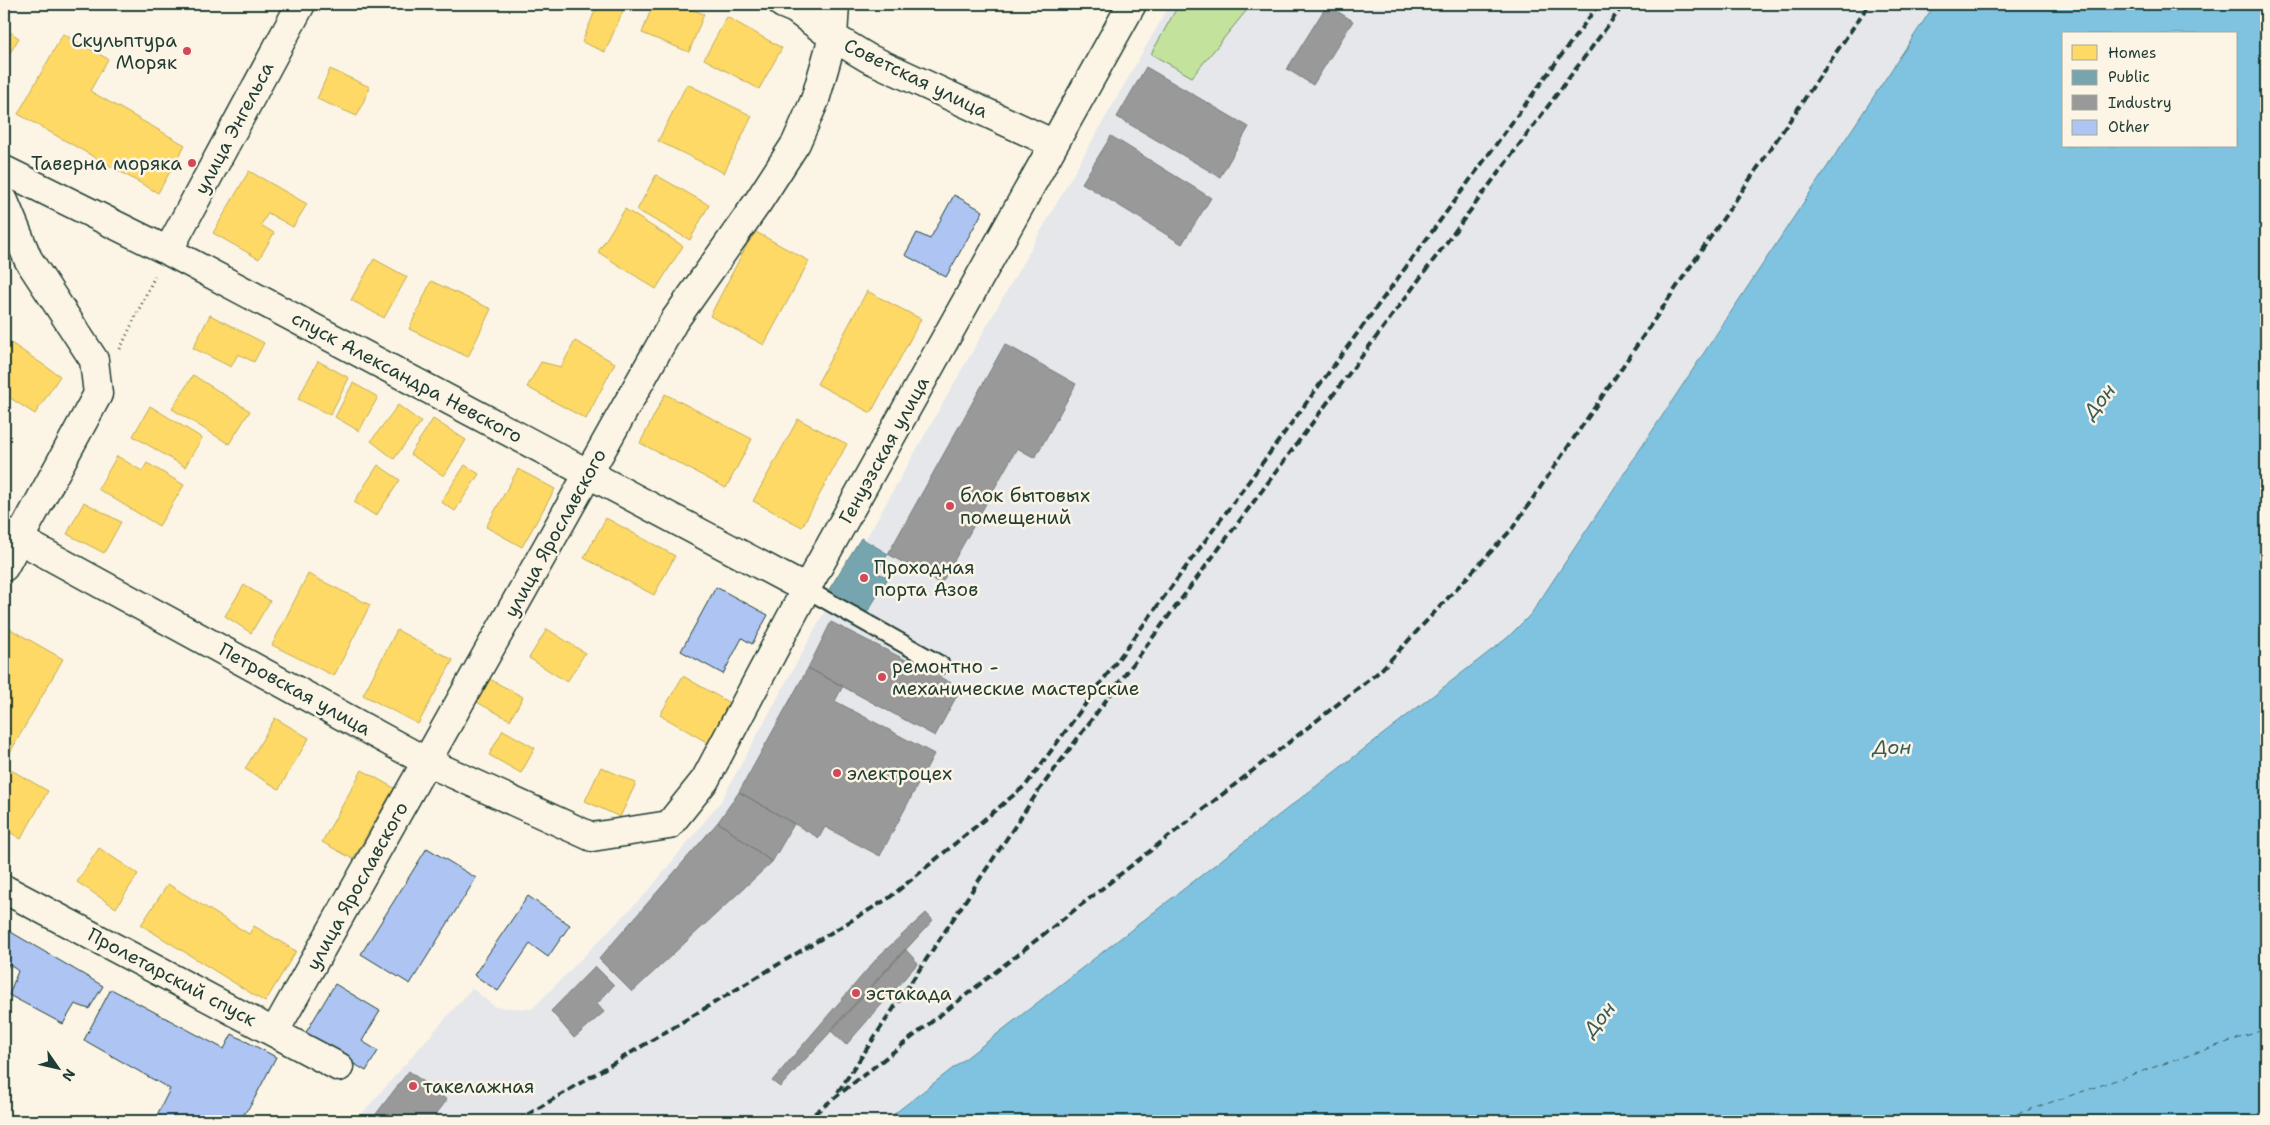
<svg xmlns="http://www.w3.org/2000/svg" width="2270" height="1125" font-family="'Shantell Sans',sans-serif">
<style>
.built{fill:#e5e7ea}
.green{fill:#c3e39c;stroke:#719068}
.water{fill:#80c3e1;stroke:#598d9c;fill-rule:evenodd}
.homes{fill:#ffd966;stroke:#bcaa57}
.public{fill:#76a5af;stroke:#5c868a}
.industry{fill:#999;stroke:#747d7b}
.lines{fill:none;stroke-linecap:round;stroke-linejoin:round}
.ferry{stroke:#375e5f;stroke-width:1;stroke-dasharray:6 5;stroke-linecap:butt}
.building{fill:#aec5f4;stroke:#1f3d34}
.lane-casing{stroke:#1f3d34;stroke-width:20}
.street-casing{stroke:#1f3d34;stroke-width:31}
.path{stroke:#1f3d34;stroke-width:3;stroke-dasharray:1 4;stroke-linecap:butt}
.lane{stroke:#fcf5e5;stroke-width:16}
.street{stroke:#fcf5e5;stroke-width:28}
.rail{stroke:#1f3d34;stroke-width:4;stroke-dasharray:8 4;stroke-linecap:butt}
.poi-dot{fill:#d1495b;stroke:#fcf5e5;stroke-width:2}
.labels{text-anchor:middle;dominant-baseline:central;stroke-width:5;stroke-linejoin:round;paint-order:stroke}
.poi-label{font-size:19px;fill:#1f3d34;stroke:#fcf5e5;text-anchor:start}
.street-label{font-size:19px;fill:#1f3d34;stroke:#fcf5e5}
.water-label{font-size:20px;font-style:italic;fill:#375e5f;stroke:#fcf5e5}
</style>
<rect width="100%" height="100%" fill="#fcf5e5"/>
<filter id="ink" filterUnits="userSpaceOnUse"><feTurbulence type="fractalNoise" baseFrequency=".02" numOctaves="2"/><feDisplacementMap in="SourceGraphic" scale="10" xChannelSelector="R" yChannelSelector="G"/><feConvolveMatrix kernelMatrix="1 2 1 2 8 2 1 2 1" color-interpolation-filters="sRGB"/></filter>
<g filter="url(#ink)">
<path class="built" d="M1170 4H1935L1531 614 1507 638 885 1121H363L359 1117 472 988 495 1007 532 1009 649 890 721 801 836 591Z"/>
<path class="green" d="M1179 4H1254L1246 11 1192 77 1151 54Z"/>
<path class="water" d="M1935 4H2266V1121H885L1507 638 1531 614ZM2064 34H2236V146H2064Z"/>
<path class="homes" d="M598 4H626L605 52 582 42Z
M653 4H678L704 14 689 52 642 33Z
M727 17 782 48 759 89 704 59Z
M4 28 19 38 4 63Z
M63 34 108 59 90 91 185 145 158 193 18 114Z
M330 69 370 87 357 116 317 99Z
M687 84 752 116 724 173 658 141Z
M249 171 307 204 293 227 268 213 261 225 274 233 259 259 213 233Z
M656 175 709 205 690 240 637 210Z
M625 209 683 246 656 289 598 252Z
M754 231 809 261 764 345 710 316Z
M374 259 407 277 384 318 351 300Z
M431 281 491 309 468 357 409 329Z
M867 291 921 319 871 413 817 384Z
M210 315 264 343 254 362 238 354 231 367 193 348Z
M575 341 615 363 586 419 527 387 541 362 561 367Z
M11 343 60 376 35 414 4 394V354Z
M318 361 349 378 330 415 298 399Z
M193 375 250 411 229 444 172 409Z
M353 383 378 397 359 431 335 417Z
M665 394 752 439 726 488 640 443Z
M398 405 421 422 394 459 371 441Z
M150 406 202 438 185 467 133 436Z
M433 419 466 440 444 476 410 454Z
M798 419 847 444 802 527 753 501Z
M117 456 142 471 147 463 184 485 159 526 98 489Z
M378 465 400 480 376 516 354 502Z
M465 465 479 474 455 511 441 502Z
M518 469 555 489 522 547 486 527Z
M84 502 121 522 104 553 67 534Z
M606 518 675 556 654 595 584 558Z
M308 574 370 605 334 676 272 645Z
M244 585 270 601 251 633 225 616Z
M5 626 63 659 4 763V627Z
M547 629 585 653 567 682 529 658Z
M397 630 453 660 418 724 363 695Z
M484 676 523 697 510 720 471 699Z
M683 676 733 705 710 744 660 715Z
M275 718 309 738 279 789 245 769Z
M503 730 535 748 521 773 489 755Z
M4 766 48 791 21 839 4 829Z
M601 767 636 783 620 817 585 801Z
M362 770 394 788 353 859 322 842Z
M99 848 138 874 116 908 77 882Z
M168 884 249 934 254 926 296 951 265 1002 141 925Z"/>
<path class="public" d="M861 538 888 554 877 572 888 578 866 614 828 591Z"/>
<path class="industry" d="M1327 5 1353 21 1313 85 1287 69Z
M1146 67 1249 127 1220 177 1117 117Z
M1111 136 1211 198 1182 244 1082 183Z
M1005 344 1076 384 1035 458 1017 448 941 584 888 554Z
M831 622 961 688 935 736 808 668Z
M808 668 843 686 835 701 934 754 880 856 825 827 819 838 739 792Z
M739 792 794 824 772 862 718 822Z
M718 822 772 862 632 992 599 959Z
M926 913 933 920 780 1087 772 1081 879 956Z
M905 949 918 963 846 1045 830 1030Z
M595 966 614 985 597 1004 604 1012 574 1038 551 1011Z
M409 1071 447 1100 431 1121H385L376 1114Z"/>
<g class="lines">
<path class="ferry" d="M1996 1121 2266 1029"/>
</g>
<path class="building" d="M954 195 983 211 946 277 905 255 917 233 930 239Z
M716 587 768 615 752 644 742 638 723 674 681 651Z
M427 848 476 878 410 984 361 954Z
M528 896 570 925 548 957 530 944 498 991 474 975Z
M4 928 103 986 89 1009 75 1004 63 1024 9 995 18 971 9 964 4 974Z
M335 984 380 1011 362 1041 378 1051 366 1071 305 1034Z
M111 989 224 1049 232 1034 276 1057 251 1105 238 1121H164L156 1117 170 1089 84 1040Z"/>
<g class="lines">
<defs>
<path id="lane" d="M806 589 941 665"/>
<path id="street" d="M783 4 795 9 833 37 868 58 1054 144
M4 170 168 251 806 589
M4 201 28 259 94 360 98 394 4 567
M168 251 301 4
M4 531 427 762 592 837 669 825 705 780 806 589 1132 4
M4 889 339 1067
M275 1031 674 321 758 202 796 143 815 100 833 37 835 4"/>
</defs>
<use href="#lane" class="lane-casing"/>
<use href="#street" class="street-casing"/>
<path class="path" d="M120 349 155 276"/>
<use href="#lane" class="lane"/>
<use href="#street" class="street"/>
<path class="rail" d="M838 1092 1037 793 1624 4
M517 1121 889 898 1026 785 1599 4
M805 1121 1380 671 1512 529 1869 4"/>
</g>
</g>
<g class="poi-dot">
<circle cx="187" cy="51" r="5"/>
<circle cx="192" cy="163" r="5"/>
<circle cx="950" cy="506" r="5"/>
<circle cx="864" cy="578" r="5"/>
<circle cx="882" cy="677" r="5"/>
<circle cx="837" cy="773" r="5"/>
<circle cx="856" cy="993" r="5"/>
<circle cx="413" cy="1086" r="5"/>
</g>
<g class="labels">
<g class="poi-label">
<text x="177" y="40" text-anchor="end">Скульптура<tspan x="177" dy="22">Моряк</tspan></text>
<text x="182" y="163" text-anchor="end">Таверна моряка</text>
<text x="960" y="495">блок бытовых<tspan x="960" dy="22">помещений</tspan></text>
<text x="874" y="567">Проходная<tspan x="874" dy="22">порта Азов</tspan></text>
<text x="892" y="666">ремонтно -<tspan x="892" dy="22">механические мастерские</tspan></text>
<text x="847" y="773">электроцех</text>
<text x="866" y="993">эстакада</text>
<text x="423" y="1086">такелажная</text>
</g>
<g class="street-label">
<text transform="translate(916 78) rotate(26)">Советская улица</text>
<text transform="translate(234 128) rotate(-62)">улица Энгельса</text>
<text transform="translate(407 377) rotate(28)">спуск Александра Невского</text>
<text transform="translate(884 450) rotate(-61)">Генуэзская улица</text>
<text transform="translate(555 533) rotate(-61)">улица Ярославского</text>
<text transform="translate(295 689) rotate(29)">Петровская улица</text>
<text transform="translate(357 886) rotate(-61)">улица Ярославского</text>
<text transform="translate(172 977) rotate(28)">Пролетарский спуск</text>
</g>
<g class="water-label">
<text transform="translate(2099 401) rotate(-51)">Дон</text>
<text x="1892" y="747">Дон</text>
<text transform="translate(1599 1019) rotate(-51)">Дон</text>
</g>
</g>
<rect width="2270" height="1125" fill="none" stroke="#fcf5e5" stroke-width="20"/>
<rect x="10" y="10" width="2250" height="1105" fill="none" stroke="#1f3d34" stroke-width="2" filter="url(#ink)"/>
<rect x="2062" y="32" width="175" height="115" fill="#fcf5e5" stroke="#a4ab9e"/>
<rect x="2072" y="45" width="25" height="15" fill="#ffd966" stroke="#a4ab9e"/>
<text x="2108" y="58" font-size="15" fill="#1f3d34">Homes</text>
<rect x="2072" y="70" width="25" height="15" fill="#76a5af" stroke="#a4ab9e"/>
<text x="2108" y="82" font-size="15" fill="#1f3d34">Public</text>
<rect x="2072" y="95" width="25" height="15" fill="#999999" stroke="#a4ab9e"/>
<text x="2108" y="108" font-size="15" fill="#1f3d34">Industry</text>
<rect x="2072" y="120" width="25" height="15" fill="#aec5f4" stroke="#a4ab9e"/>
<text x="2108" y="132" font-size="15" fill="#1f3d34">Other</text>
<g transform="translate(58 1068) rotate(124)" stroke="#fcf5e5" stroke-width="4" paint-order="stroke">
<path d="M0-4L9 19L0 12L-9 19Z" fill="#1f3d34"/>
<text y="-8" font-size="14" font-weight="bold" text-anchor="middle" fill="#1f3d34">N</text>
</g>
</svg>
